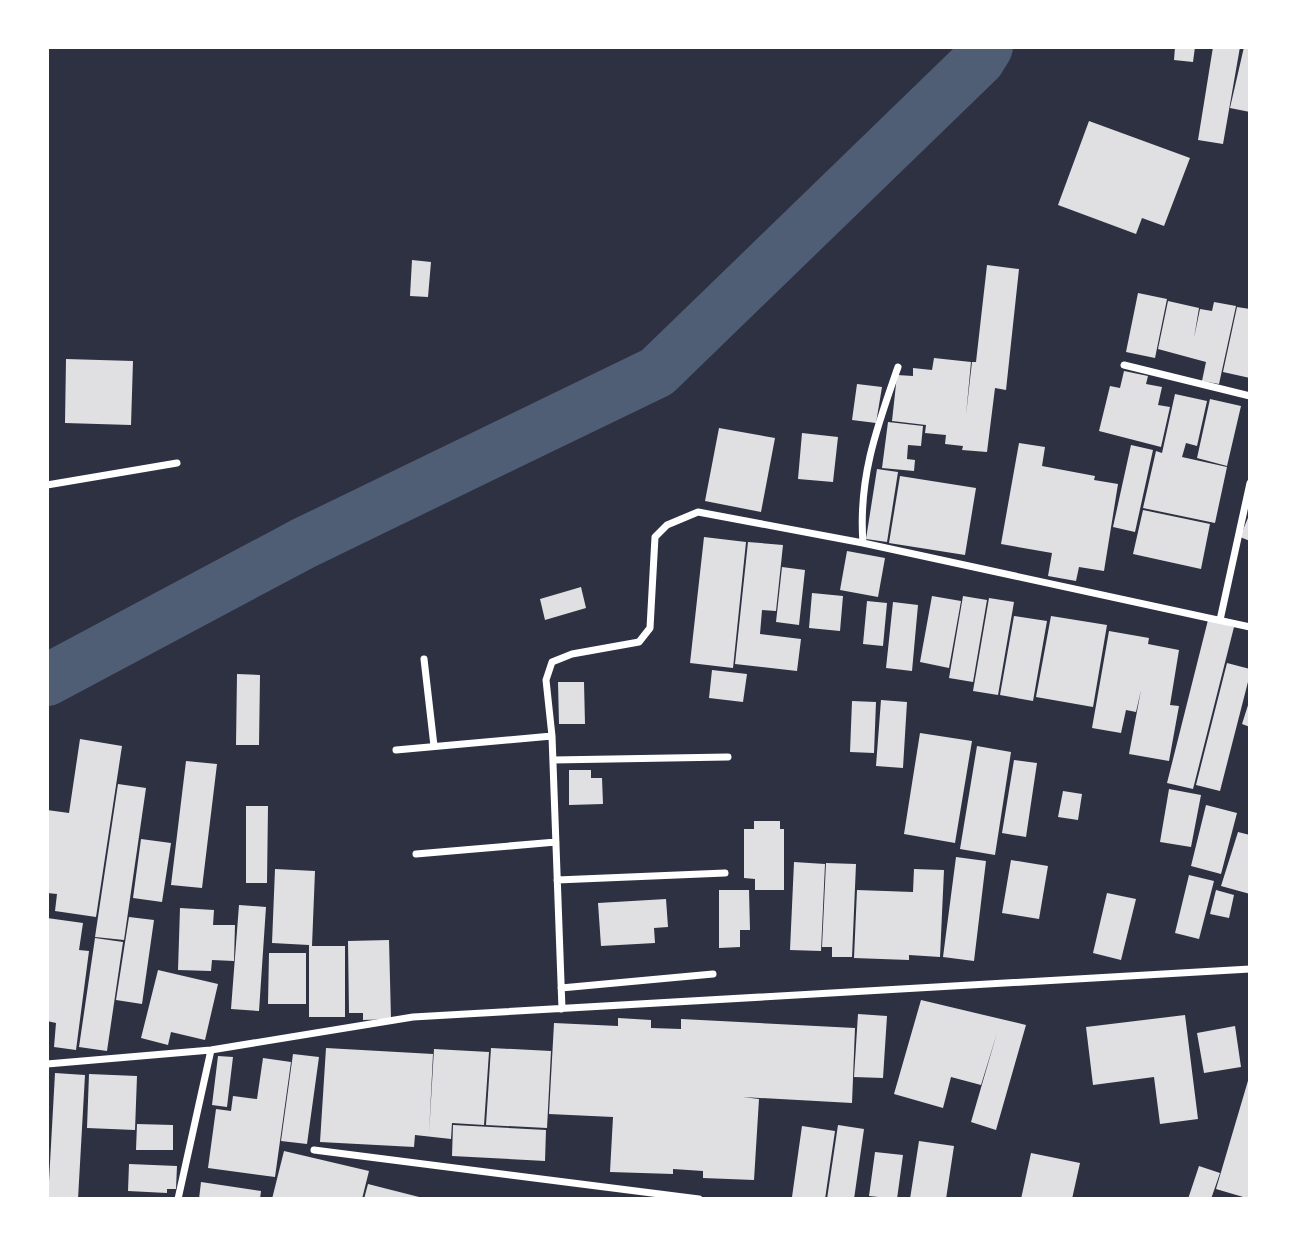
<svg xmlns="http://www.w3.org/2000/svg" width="1297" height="1246" font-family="'Sofia Sans Condensed',sans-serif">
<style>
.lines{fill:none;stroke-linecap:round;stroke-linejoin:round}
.river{stroke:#4f5d75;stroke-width:52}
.building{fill:#e0e0e3}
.minor{stroke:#fff;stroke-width:7}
</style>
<rect width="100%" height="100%" fill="#2d3142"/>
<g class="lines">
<path class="river" d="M47 680 304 543 657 372 979 60 987 47"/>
</g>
<path class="building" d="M1175 47H1195L1193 62 1174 60Z
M1213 47H1240L1223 144 1198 140Z
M1244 47H1250V112L1230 108Z
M1089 121 1190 158 1164 226 1142 218 1136 234 1058 205Z
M412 260 431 262 428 297 410 296Z
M987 265 1019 269 1006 390 995 388 987 452 962 450 963 446 945 444 946 435 925 433 926 425 892 421 897 375 913 376V368L932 370 934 358 971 362 966 415 972 362H976Z
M1138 293 1167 299 1155 358 1126 352Z
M1168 301 1199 308 1194 338 1200 309 1212 311 1214 302 1236 306 1219 384 1202 381 1206 362 1158 349Z
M1237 307 1250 309V378L1223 372Z
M66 359 133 361 131 425 65 423Z
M1124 371 1148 376 1146 384 1162 387 1158 405 1170 407 1161 447 1099 431 1110 386 1120 388Z
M857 384 882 387 876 423 852 420Z
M1175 394 1207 401 1197 446 1186 443 1182 457 1227 467 1215 523 1143 508 1156 451 1162 453Z
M1210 399 1241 406 1227 466 1197 458Z
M888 422 923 426 921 446 908 445 907 459 915 460 914 471 882 468Z
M719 428 775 438 761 512 705 501Z
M802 433 838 437 833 482 798 479Z
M1019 443 1045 447 1042 466 1095 476 1094 480 1118 484 1104 571 1079 567 1076 581 1048 576 1052 553 1001 544Z
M1131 445 1153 450 1135 532 1113 527Z
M877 469 898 472 887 542 866 539Z
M900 476 976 488 965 555 889 543Z
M1143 510 1210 524 1201 569 1133 554Z
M1250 513V541L1240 537Z
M704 537 746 542 733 668 690 663Z
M748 542 783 545 776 611 762 610 760 634 801 639 797 671 735 664Z
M847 551 885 558 878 597 840 590Z
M782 567 805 570 799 625 776 622Z
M581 587 586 608 545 620 540 599Z
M812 593 843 596 840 631 809 628Z
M932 596 961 601 949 668 920 662Z
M963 596 987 600 973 682 949 678Z
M989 598 1014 602 998 695 973 691Z
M867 601 887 603 883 646 863 644Z
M893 602 918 605 912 671 886 668Z
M1014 616 1047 621 1033 701 1000 695Z
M1051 616 1107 625 1093 707 1036 697Z
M1208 620 1234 627 1193 789 1167 783Z
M1109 631 1149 638 1148 644 1179 650 1170 705 1179 706 1169 761 1129 754 1141 690 1136 712 1126 710 1121 733 1092 728Z
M1227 663 1250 669V674L1220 791 1196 785Z
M712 670 747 674 743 702 709 698Z
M237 674 260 675 259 745H236Z
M558 682H584L585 724H559Z
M881 700 907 702 903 768 876 766Z
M852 701 876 702 874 753 850 752Z
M1249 702H1250V727L1242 724Z
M920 733 972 741 955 843 904 834Z
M80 739 122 746 96 917 55 911 57 894 47 893V810L69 813Z
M977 746 1011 752 995 855 960 849Z
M1014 760 1037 763 1026 837 1002 833Z
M186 761 217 764 202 888 171 885Z
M569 770H591V778H602L603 804 569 805Z
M118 784 146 788 124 940 95 937Z
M1169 789 1201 795 1191 847 1160 842Z
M1063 791 1082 794 1078 820 1058 817Z
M1206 805 1237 813 1221 874 1191 866Z
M246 806H268L267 883H246Z
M754 821H780V829H784V890H755V879L744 878V829H754Z
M1238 832 1250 835V894L1221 886Z
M141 839 171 843 162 902 133 898Z
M956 857 986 861 974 961 943 957Z
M1011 860 1048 866 1039 919 1002 913Z
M794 862 825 864 821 951 790 950Z
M826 863 856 864 852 957H832V947H822Z
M275 869 315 871 312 946H345V1017H309V945L272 943Z
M914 869 944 870 940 957 909 955V960L854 958 857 890 913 892Z
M1189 875 1214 881 1199 939 1175 933Z
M719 890H749L750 930H740V947L719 948Z
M1216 890 1234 895 1229 918 1210 914Z
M1107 893 1136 899 1121 960 1093 953Z
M666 899 668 927 654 928 655 943 601 946 598 903Z
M239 905 266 907 259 1011 231 1009Z
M180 908 214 910 213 925H235L234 961 212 960 211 971 178 970Z
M129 917 154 920 142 1004 116 1000Z
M47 918 83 923 79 950 89 951 76 1050 54 1047 56 1023 47 1021Z
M95 938 123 942 107 1051 79 1047Z
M389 940 391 1019 363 1020V1013H349L348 941Z
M269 953H306V1004H268Z
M158 970 218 984 205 1040 171 1032 168 1045 141 1038Z
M921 1000 1026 1025 996 1130 971 1122 997 1033 981 1085 951 1077 943 1108 894 1094Z
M858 1014 887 1016 883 1078 854 1077Z
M1185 1015 1198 1119 1160 1124 1154 1077 1093 1085 1086 1027Z
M618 1018 651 1020V1028L681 1029V1019L855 1028 852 1103 743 1097 759 1099 754 1180 703 1178V1171L673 1169V1174L610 1172 613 1117 549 1114 554 1023 618 1026Z
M1235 1026 1241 1067 1204 1073 1197 1033Z
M326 1048 433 1054 429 1134 434 1049 489 1052 484 1125 452 1123 451 1139 415 1135 414 1147 320 1142Z
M491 1048 551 1051 547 1128 486 1125Z
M293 1054 319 1057 307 1144 281 1141Z
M218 1056 233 1057 227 1107 212 1105Z
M263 1058 291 1062 275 1177 208 1168 216 1109 231 1111 233 1096 257 1099Z
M55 1073 85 1075 78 1199H48Z
M89 1074 137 1076 135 1130 87 1128Z
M1250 1074V1199L1216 1189Z
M137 1124 173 1125V1150H136Z
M453 1125 546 1130 545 1161 452 1156Z
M838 1125 864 1129 854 1199H827Z
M802 1126 835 1131 825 1199 792 1197Z
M919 1141 954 1146 946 1199H910Z
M284 1151 369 1171 362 1199H272Z
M875 1152 903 1155 897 1199 869 1196Z
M1031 1153 1080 1163 1072 1199H1021Z
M129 1164 177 1166 176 1189H167V1193L128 1191Z
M1199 1166 1220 1173 1211 1199H1188Z
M201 1182 261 1191 260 1199H199Z
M368 1184 423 1198V1199H364Z"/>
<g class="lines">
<path class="minor" d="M1124 365 1250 396
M47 485 177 463
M863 543C858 478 877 427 898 367
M1220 620 1250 483
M424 659 434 746
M396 750 552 736
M553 760 728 757
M416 854 556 842
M557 880 725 873
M561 988 713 974
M562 1009 552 736 546 680 552 662 572 654 639 642 650 628 655 537 667 525 698 512 863 543 1250 627
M47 1064 211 1050 413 1017 1250 969
M314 1150 699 1199
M178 1199 211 1050"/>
</g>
<rect width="1297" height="1246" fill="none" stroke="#ffffff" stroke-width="98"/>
</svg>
